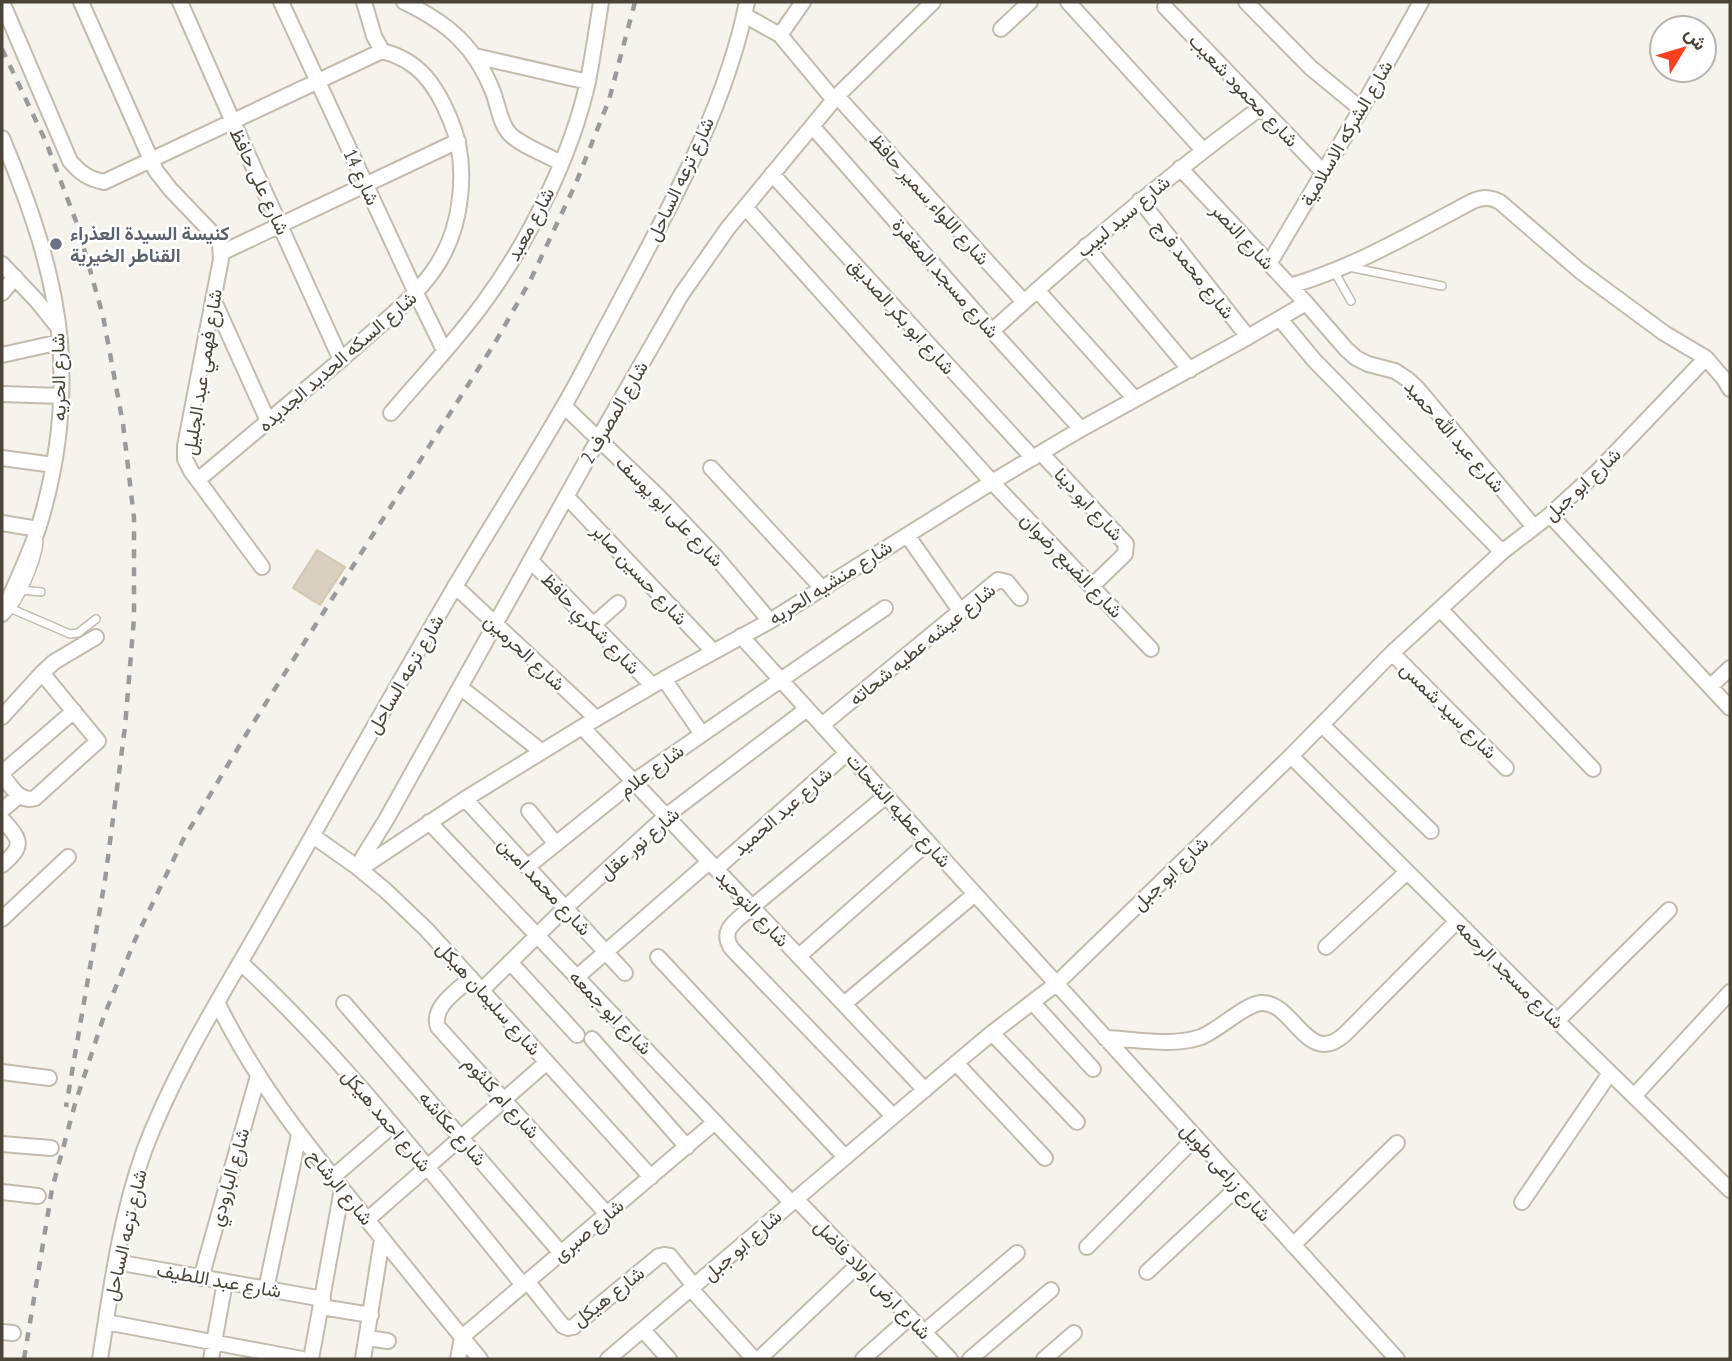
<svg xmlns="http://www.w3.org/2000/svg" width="1732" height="1361" font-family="'PT Sans Narrow',Vazirmatn,sans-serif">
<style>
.building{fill:#d8cfc1;stroke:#d3c7b4;stroke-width:2}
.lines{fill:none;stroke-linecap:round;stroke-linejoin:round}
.lane-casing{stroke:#c2bbae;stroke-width:10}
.street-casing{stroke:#c2bbae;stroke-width:18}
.lane{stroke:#fff;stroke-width:7}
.street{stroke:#fff;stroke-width:14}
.rail{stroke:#9a9a9a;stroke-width:4.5;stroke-dasharray:9 9;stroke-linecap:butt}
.worship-dot{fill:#6b7280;stroke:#fff;stroke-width:2.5}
.labels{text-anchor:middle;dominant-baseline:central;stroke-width:5;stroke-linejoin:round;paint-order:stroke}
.street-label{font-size:19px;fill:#4b4439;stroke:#fff}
.worship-label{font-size:19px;font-weight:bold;fill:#5b616d;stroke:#fff;text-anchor:start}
</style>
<rect width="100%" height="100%" fill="#f6f3ec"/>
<path class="building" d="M317 550 345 567 320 605 293 588Z"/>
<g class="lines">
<defs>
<path id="lane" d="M1349 267 1442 286
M1334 271 1351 301
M22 590 41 592
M12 609 70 634 78 633 96 619
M5 616C20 602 37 562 39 542"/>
<path id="street" d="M2 2 70 161C80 173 89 179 104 182L382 51
M81 2 156 171 171 190 216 237 220 245 221 259 185 446V459L191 471 262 567
M180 2 233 122 341 360
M281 2 416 293 444 350
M364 2 374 36 382 51
M404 2C448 23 475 46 493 92 498 105 500 123 509 133 518 144 547 155 561 163
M1068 2 1203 150
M1246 2 1311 68 1361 109
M1165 7 1323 172
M744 15 780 35 834 100
M1001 29 1030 2
M780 35 803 2
M475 56 588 82
M837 96 1024 302
M812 126 992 331 1081 429
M2 138C29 202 54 272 60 342 65 403 57 467 39 526 29 556 15 585 2 614
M1180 168 1306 303 1346 349 1356 358 1368 364 1395 371 1407 379 1417 388 1534 527
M772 174 1033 458
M1140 200 1248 337
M745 207 992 482 1151 649
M1086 246 1190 370
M221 253 458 141
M2 264 37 301 57 326
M1269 264 1361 109 1421 2
M1290 286C1355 267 1414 232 1473 201 1484 197 1490 197 1500 202L1580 271 1664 333 1706 358 1724 379 1730 389
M1037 290 1135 399
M2 293 15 277
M213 299 268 421
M1280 319 1314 360 1502 552
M992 331C1078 252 1166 177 1260 108
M2 355 60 342
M2 394 61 396
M564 406 659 497 716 557 770 621
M391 413C423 375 459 338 487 298 531 237 572 154 588 81 593 55 597 28 601 2
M1041 453 1126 544 1125 554 1092 586
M2 458 54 465
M711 468 822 588
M198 480C240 445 282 409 324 374 342 359 359 344 377 328 421 290 454 259 460 197 463 171 461 144 450 119 436 85 419 60 382 51
M567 497 713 651
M1550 515 1730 708
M2 523 38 529
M907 535 961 612
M531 561 652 685
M455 586 596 718
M1440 609 1593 769
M593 625 618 603
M741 636 1397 1359
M1392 653 1506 768
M664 679 702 734
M1711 686 1730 668
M460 687 541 751
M2 717 42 673 54 662 96 637
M822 725 998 580 1007 582 1020 598
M1322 725 1431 831
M582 727 925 1090
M1291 756 1557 1021 1730 1190
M2 773 74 711
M2 775C11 786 19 803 35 798L98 741 42 673
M886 796 752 907C738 920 718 929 732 949L893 1116
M465 799 625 973
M2 810 19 796
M529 811 556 844
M2 819C21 840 25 845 2 865
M429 822 791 1202
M313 836 357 867 385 890 426 929 651 1177
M357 867 386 820 599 438 681 295 728 228 837 96 933 2
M527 867 633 782 885 608
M360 869 465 799 582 727 664 679 770 621 992 482 1081 429 1248 337 1306 303
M716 869 847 753
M2 919 68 857
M1326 947 1407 872
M799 956 928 842
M658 957 845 1157
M510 962 577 1035
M241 963C346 1060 433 1175 523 1285
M577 977 709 862
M471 978C457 991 431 1007 438 1027L607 1214
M482 990 565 908 666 816 807 709
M344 1003 561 1253
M1033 1003 1093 1069
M218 1004C255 1080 303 1140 356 1206 397 1257 438 1308 480 1359
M844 1004 975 894
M1557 1021 1669 910
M992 1033 1077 1122
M1105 1038C1136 1039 1171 1047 1201 1037 1219 1030 1245 1004 1261 1003 1294 1001 1307 1069 1345 1034L1457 921
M592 1039 687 1147
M956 1063 1045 1158
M2 1072 49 1078
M1634 1096 1730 992
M2 1144 51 1148
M333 1177 392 1126
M2 1192 38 1196
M796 1199 950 1359
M1522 1202 1610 1073
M367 1220 547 1062
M1293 1245 1397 1143
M1087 1247 1195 1138
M116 1262 323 1299
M1147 1272 1239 1186
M201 1278 258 1076
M527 1281 563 1326 568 1328 573 1327 659 1256 664 1255 670 1256 694 1286
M266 1289 299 1135
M691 1289 754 1359
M321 1307 371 1315
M106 1322 302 1359
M643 1330 669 1359
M2 1332 13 1333
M924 1332 1017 1253
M367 1338 388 1341
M100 1359C111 1289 120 1218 144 1151 177 1063 229 984 275 902 335 796 394 690 456 585 491 526 528 468 562 409 579 381 593 351 609 322 662 220 724 116 747 2
M211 1359 225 1282
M311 1359 342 1189
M363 1359 382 1239
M458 1359 462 1337 715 1122
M608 1359 956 1063 992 1033 1056 984 1291 756 1392 653 1502 552 1550 515 1597 472 1706 358
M759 1359 859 1264
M863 1359 910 1317
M970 1359 1051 1290
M1044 1359 1074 1333"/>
</defs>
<use href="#lane" class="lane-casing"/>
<use href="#street" class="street-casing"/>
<use href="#lane" class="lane"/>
<use href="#street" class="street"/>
<path class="rail" d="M2 49 46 142 77 224 103 316 123 424 134 518V618L125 727 105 880 66 1107
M24 1359 52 1189 75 1104 104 1016 135 940 183 840 250 728 496 341 530 281 576 183 609 100 635 2"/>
</g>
<circle class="worship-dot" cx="56" cy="244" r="7"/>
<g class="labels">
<g class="street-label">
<text transform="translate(1244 90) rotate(46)">شارع محمود شعيب</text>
<text transform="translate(1346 133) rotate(-60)">شارع الشركه الاسلامية</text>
<text transform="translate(362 177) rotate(65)">شارع 14</text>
<text transform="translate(680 179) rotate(-65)">شارع ترعه الساحل</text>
<text transform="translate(260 181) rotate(65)">شارع على حافظ</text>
<text transform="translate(930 199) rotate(48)">شارع اللواء سمير حافظ</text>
<text transform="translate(1123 216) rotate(-40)">شارع سيد لبيب</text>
<text transform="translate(530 224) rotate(-62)">شارع معبد</text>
<text transform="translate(1243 236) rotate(47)">شارع النصر</text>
<text transform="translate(1194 269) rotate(52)">شارع محمد فرج</text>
<text transform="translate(946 278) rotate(49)">شارع مسجد المغفرة</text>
<text transform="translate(902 316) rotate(48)">شارع ابو بكر الصديق</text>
<text transform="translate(337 361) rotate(-41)">شارع السكه الحديد الجديده</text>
<text transform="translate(202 372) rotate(-81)">شارع فهمي عبد الجليل</text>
<text transform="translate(58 377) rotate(-91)">شارع الحريه</text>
<text transform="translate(614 412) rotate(-60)">شارع المصرف 2</text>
<text transform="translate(1455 436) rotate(49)">شارع عبد الله حميد</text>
<text transform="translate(1582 484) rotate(-43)">شارع ابو جبل</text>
<text transform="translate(1089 504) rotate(47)">شارع ابو دينا</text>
<text transform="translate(670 511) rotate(46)">شارع على ابو يوسف</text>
<text transform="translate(1072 565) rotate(46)">شارع الضبع رضوان</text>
<text transform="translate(640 574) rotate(47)">شارع حسين صابر</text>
<text transform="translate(830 582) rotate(-32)">شارع منشيه الحريه</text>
<text transform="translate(591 623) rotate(46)">شارع شكري حافظ</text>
<text transform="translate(922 644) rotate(-39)">شارع عيشه عطيه شحاته</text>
<text transform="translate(525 652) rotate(43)">شارع الحرمين</text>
<text transform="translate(405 674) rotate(-60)">شارع ترعه الساحل</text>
<text transform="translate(1449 710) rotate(45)">شارع سيد شمس</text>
<text transform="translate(651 770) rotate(-36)">شارع علام</text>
<text transform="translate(899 810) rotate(48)">شارع عطيه الشحات</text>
<text transform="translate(782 811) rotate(-41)">شارع عبد الحميد</text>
<text transform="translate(639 843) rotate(-41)">شارع نور عقل</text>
<text transform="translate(1170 873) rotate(-44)">شارع ابو جبل</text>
<text transform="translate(545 886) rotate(47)">شارع محمد امين</text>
<text transform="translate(753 908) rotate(47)">شارع التوحيد</text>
<text transform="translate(1510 974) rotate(45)">شارع مسجد الرحمه</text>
<text transform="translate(489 998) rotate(48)">شارع سليمان هيكل</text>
<text transform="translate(611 1012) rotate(46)">شارع ابو جمعه</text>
<text transform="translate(502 1097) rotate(48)">شارع ام كلثوم</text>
<text transform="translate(387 1120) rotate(50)">شارع احمد هيكل</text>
<text transform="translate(453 1128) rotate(49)">شارع عكاشه</text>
<text transform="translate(1226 1172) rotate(48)">شارع زراعى طويل</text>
<text transform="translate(229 1177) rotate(-74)">شارع البارودي</text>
<text transform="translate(341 1187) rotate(51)">شارع الرشاح</text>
<text transform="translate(588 1230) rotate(-40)">شارع صبرى</text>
<text transform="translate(125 1235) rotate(-77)">شارع ترعه الساحل</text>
<text transform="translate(742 1245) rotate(-41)">شارع ابو جبل</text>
<text transform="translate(873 1279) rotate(46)">شارع ارض اولاد فاضل</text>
<text transform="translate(219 1280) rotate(10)">شارع عبد اللطيف</text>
<text transform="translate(608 1296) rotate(-38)">شارع هيكل</text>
</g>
<g class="worship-label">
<text x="70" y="233">كنيسة السيدة العذراء<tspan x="70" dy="22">القناطر الخيرية</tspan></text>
</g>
</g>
<rect width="1732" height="1361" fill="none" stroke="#4b4439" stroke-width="7"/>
<g transform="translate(1683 49) rotate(52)"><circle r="33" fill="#ffffff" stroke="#b7b4b0" stroke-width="2"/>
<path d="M0-5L12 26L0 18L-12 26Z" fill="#fc3f1d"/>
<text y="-10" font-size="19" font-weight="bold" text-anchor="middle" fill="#4b4439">ش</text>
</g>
</svg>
